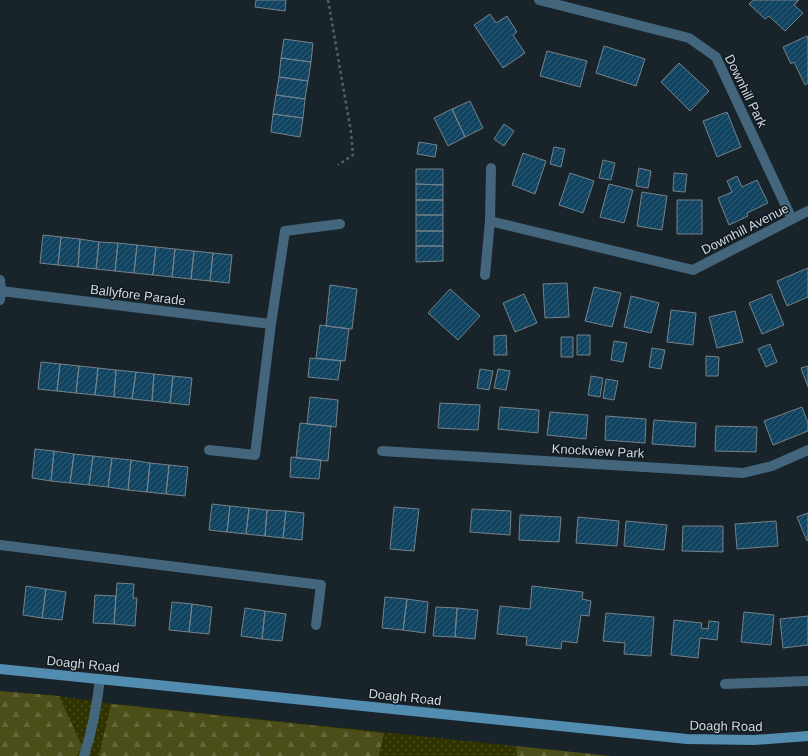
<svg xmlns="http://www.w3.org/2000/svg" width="808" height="756" font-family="Arial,sans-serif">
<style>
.grass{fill:url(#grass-dots)}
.forest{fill:url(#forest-firs)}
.building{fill:url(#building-hatch);stroke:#76828a}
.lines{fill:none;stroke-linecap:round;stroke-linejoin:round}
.path{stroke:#555e64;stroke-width:2.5;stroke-dasharray:3 3;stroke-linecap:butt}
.service{stroke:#43667d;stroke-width:10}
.minor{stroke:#43667d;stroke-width:10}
.secondary{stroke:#538cb1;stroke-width:10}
.labels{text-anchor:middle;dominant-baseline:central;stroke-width:3;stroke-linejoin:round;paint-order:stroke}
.street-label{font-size:13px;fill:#d3dade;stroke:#101a20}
</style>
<defs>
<pattern id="grass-dots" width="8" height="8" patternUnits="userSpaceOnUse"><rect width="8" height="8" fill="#303200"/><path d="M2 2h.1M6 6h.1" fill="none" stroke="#4d4f25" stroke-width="1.8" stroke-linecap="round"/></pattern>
<pattern id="forest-firs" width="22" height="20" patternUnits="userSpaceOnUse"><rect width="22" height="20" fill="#4c4e1a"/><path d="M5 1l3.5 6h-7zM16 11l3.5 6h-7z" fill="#65673b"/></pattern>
<pattern id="building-hatch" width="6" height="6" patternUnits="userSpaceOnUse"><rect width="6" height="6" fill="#104461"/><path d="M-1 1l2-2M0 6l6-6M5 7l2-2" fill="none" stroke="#325e77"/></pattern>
</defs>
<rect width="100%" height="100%" fill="#19232a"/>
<path class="grass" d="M0 691 59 696 106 703 610 756H0Z"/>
<path class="forest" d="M0 691 59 696 82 746 77 756H0Z
M111 704 384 733 379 756H99Z
M516 746 610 756H517Z"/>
<path class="building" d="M256 0H286L285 11 255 7Z
M753 0H799L794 5 803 13 785 31 769 16 765 19 749 4Z
M490 14 496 23 507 16 517 32 513 35 525 53 503 68 474 25Z
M807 36 808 38V83L805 85 794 62 791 64 783 47Z
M284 39 313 43 311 62 281 58Z
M604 46 645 59 636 86 596 73Z
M547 51 587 61 580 87 540 76Z
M281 58 311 62 308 81 279 77Z
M679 63 709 91 690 111 661 82Z
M279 77 308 81 305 99 276 95Z
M276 95 305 99 303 118 273 114Z
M470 101 483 128 465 137 452 109Z
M452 109 465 137 448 146 434 118Z
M727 112 741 147 717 157 703 121Z
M273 114 303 118 300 137 271 132Z
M504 124 514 131 504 146 494 139Z
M419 142 437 145 435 157 417 154Z
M554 147 565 149 561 167 550 164Z
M523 153 546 161 535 194 512 185Z
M603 160 615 163 611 180 599 178Z
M639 168 651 171 648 188 636 186Z
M416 169H443V185L416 184Z
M570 173 594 181 583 213 559 205Z
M674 173 687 174 685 192 673 191Z
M737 176 742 187 757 180 768 203 747 213 748 216 729 225 718 198 732 192 727 181Z
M416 184 443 185V200H416Z
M609 184 633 190 624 223 600 217Z
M642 192 667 196 662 230 637 226Z
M416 200H443V215H416Z
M677 200H702V234H677Z
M416 215H443V231H416Z
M416 231H443V246H416Z
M43 235 61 237 58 265 40 263Z
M61 237 80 239 78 267 58 265Z
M80 239 99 242 96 269 78 267Z
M99 242 118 243 115 271 96 269Z
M118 243 137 245 134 273 115 271Z
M137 245 156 247 153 275 134 273Z
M416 246H443V261L416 262Z
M156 247 175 249 172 277 153 275Z
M175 249 194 251 191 279 172 277Z
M194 251 213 253 210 281 191 279Z
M213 253 232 255 229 283 210 281Z
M808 268V297L787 306 777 281Z
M567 283 569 317 545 318 543 284Z
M330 285 357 289 352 329 326 326Z
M594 287 621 293 612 327 585 321Z
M450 289 480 316 458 340 428 313Z
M524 294 537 323 515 332 503 303Z
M771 294 784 325 762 334 749 303Z
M631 296 659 303 651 333 624 327Z
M671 310 696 313 693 345 667 342Z
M735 311 743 342 717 348 709 317Z
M320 325 349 329 345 361 316 358Z
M506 335 507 355H494V336Z
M577 335H590V355H577Z
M561 337H573V357H561Z
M614 341 627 343 623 362 611 360Z
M770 344 777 362 766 367 758 349Z
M652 348 665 350 661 369 649 367Z
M706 356 719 357 718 376H706Z
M310 358 341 361 338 380 308 377Z
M41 362 60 364 57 391 38 389Z
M60 364 79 366 76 393 57 391Z
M79 366 98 368 95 395 76 393Z
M808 366V387L801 368Z
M98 368 116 370 114 397 95 395Z
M480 369 493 371 489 390 477 388Z
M498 369 510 371 506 390 494 388Z
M116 370 136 372 132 399 114 397Z
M136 372 154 374 152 401 132 399Z
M154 374 173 376 170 403 152 401Z
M173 376 192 378 189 405 170 403Z
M591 376 603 378 600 397 588 395Z
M606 379 618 381 614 400 603 398Z
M310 397 338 400 336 427 307 424Z
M440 403 480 405 478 430 438 428Z
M500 407 539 410 538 433 498 429Z
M802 407 808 423V431L773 445 764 421Z
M550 412 588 415 586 439 547 435Z
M606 416 646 419 645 443 605 440Z
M654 420 696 423 695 447 652 444Z
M300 423 331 426 328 461 296 458Z
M716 426 757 427 756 452 715 451Z
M35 449 54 451 51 481 32 478Z
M54 451 74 454 70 483 51 481Z
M74 454 93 456 89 485 70 483Z
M93 456 112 458 108 487 89 485Z
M291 457 321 460 319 479 290 477Z
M112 458 131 460 128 490 108 487Z
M131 460 150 463 147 492 128 490Z
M150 463 169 465 166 494 147 492Z
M169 465 188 467 185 496 166 494Z
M212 504 230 506 227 532 209 530Z
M230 506 249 508 246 534 227 532Z
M394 507 419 509 414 551 390 549Z
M249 508 267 510 265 536 246 534Z
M472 509 511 511 510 535 470 532Z
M267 510 286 511 283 538 265 536Z
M286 511 304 513 302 540 283 538Z
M808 513V540L807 541 797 517Z
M520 515 561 517 559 542 519 540Z
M578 517 619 521 617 546 576 543Z
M626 521 667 525 664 550 624 546Z
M776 521 778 546 737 549 735 524Z
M683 526H723V552L682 551Z
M117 583 134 584 133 598H137L135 626 114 624Z
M26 586 46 589 42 618 23 615Z
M532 586 583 592 582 599 591 601 589 616 581 615 577 643 562 641 561 649 526 645 527 637 497 634 500 606 530 609Z
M46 589 66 592 62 620 42 618Z
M95 595 116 596 114 624 93 623Z
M385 597 407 599 403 630 382 628Z
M407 599 428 602 425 633 403 630Z
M172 602 192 604 189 632 169 630Z
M192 604 212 607 209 634 189 632Z
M436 607 457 608 455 637 433 636Z
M245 608 265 611 262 639 241 636Z
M457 608 478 610 475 639 455 637Z
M265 611 286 614 282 641 262 639Z
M744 612 774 615 771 645 741 642Z
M606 613 654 617 651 656 624 654 625 643 603 641Z
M808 616V645L783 648 780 619Z
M674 620 702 623 701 628 708 629 709 621 719 622 717 640 700 638 698 658 671 655Z"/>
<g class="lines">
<path class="path" d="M328 0 351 132 353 155 338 165"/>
<path class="service" d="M84 756C92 731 97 705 100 679"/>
<path class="minor" d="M539 0 689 38 716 57 792 219
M490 221 491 168
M485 275 490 221 693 270 808 211
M0 280 1 291 0 300
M1 291 271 324
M209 450 255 455 271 324 285 231 340 224
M382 451 743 473 772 466 808 450
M0 545 321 585 316 625
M725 684 808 681"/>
<path class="secondary" d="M0 669 687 739 754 740 808 736"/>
</g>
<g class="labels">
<g class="street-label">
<text transform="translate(746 91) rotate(64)">Downhill Park</text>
<text transform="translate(745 229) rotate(-27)">Downhill Avenue</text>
<text transform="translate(138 295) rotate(7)">Ballyfore Parade</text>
<text transform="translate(598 451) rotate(3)">Knockview Park</text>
<text transform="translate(83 664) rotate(6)">Doagh Road</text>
<text transform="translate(405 697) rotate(6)">Doagh Road</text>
<text transform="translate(726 726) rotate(1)">Doagh Road</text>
</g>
</g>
</svg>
